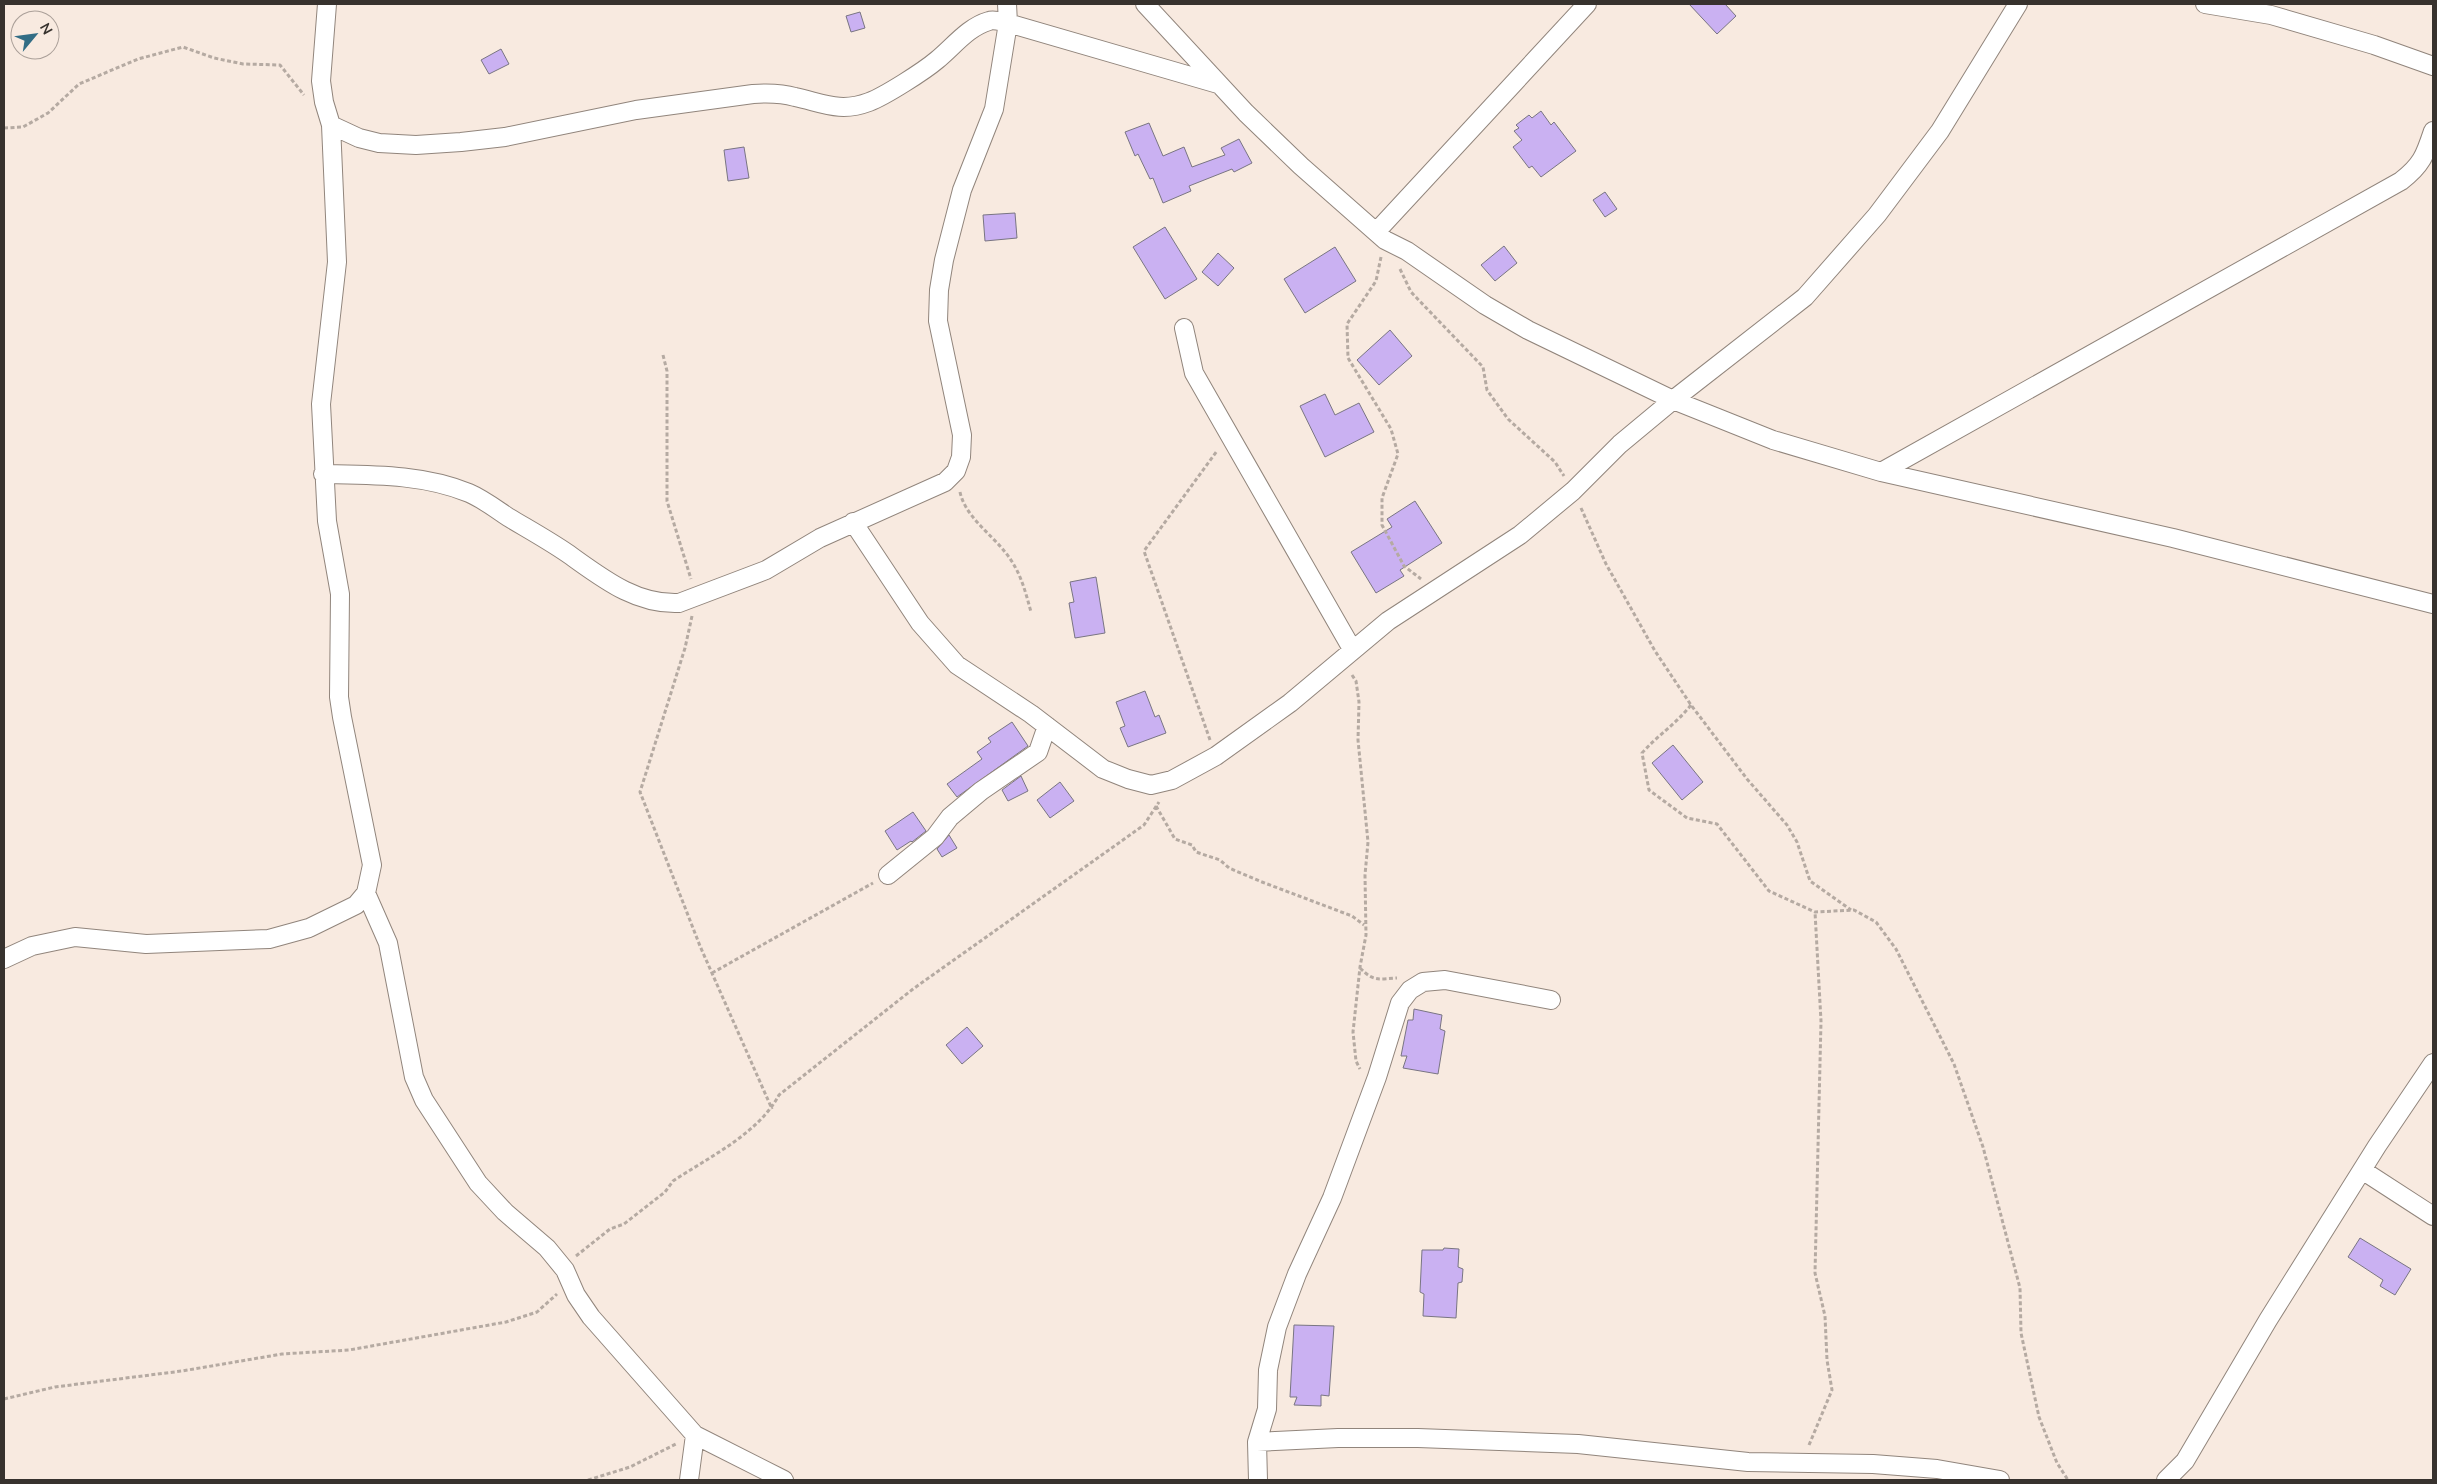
<svg xmlns="http://www.w3.org/2000/svg" width="2437" height="1484" viewBox="0 0 2437 1484" font-family="'Nunito Sans',sans-serif">
<rect width="100%" height="100%" fill="#f8eae0"/>
<path fill="#cab1f2" stroke="#797582" d="M1689,4H1725L1736,16L1717,34Z
M860,12L865,28L851,32L846,16Z
M501,49L509,64L489,74L481,60Z
M1541,111L1551,125L1554,122L1576,151L1541,177L1532,166L1529,168L1513,147L1522,140L1514,131L1519,128L1516,125L1529,115L1532,118Z
M1149,123L1163,156L1184,147L1192,167L1225,155L1221,148L1239,139L1252,163L1234,172L1232,169L1189,186L1191,191L1163,203L1153,178L1150,179L1138,154L1135,156L1125,132Z
M744,147L749,178L728,181L724,150Z
M1605,192L1617,209L1605,217L1593,200Z
M1015,213L1017,238L985,241L983,215Z
M1165,227L1197,279L1165,299L1133,247Z
M1504,246L1517,263L1495,281L1481,265Z
M1335,247L1356,281L1305,313L1284,279Z
M1218,253L1234,268L1218,286L1202,272Z
M1390,330L1412,356L1379,385L1357,360Z
M1325,394L1335,415L1359,403L1374,432L1325,457L1300,406Z
M1415,501L1442,543L1400,570L1404,576L1376,593L1351,552L1392,527L1387,519Z
M1096,577L1105,633L1075,638L1069,603L1074,602L1070,582Z
M1145,691L1155,717L1159,715L1166,733L1128,747L1120,728L1125,726L1116,702Z
M1012,722L1028,746L957,797L947,784L982,759L977,752L991,742L988,738Z
M1673,745L1703,782L1682,800L1652,763Z
M1021,776L1028,791L1008,801L1002,790Z
M1060,782L1074,801L1050,818L1037,800Z
M913,812L926,831L912,842L911,841L897,850L885,831Z
M949,835L957,848L942,857L937,849Z
M1414,1009L1442,1015L1440,1029L1445,1031L1438,1074L1403,1068L1407,1056H1401L1408,1020H1413Z
M967,1027L983,1046L962,1064L946,1045Z
M2360,1238L2411,1269L2395,1295L2380,1286L2383,1280L2348,1257Z
M1444,1248L1459,1249L1458,1267L1463,1269L1462,1282L1458,1283L1456,1318L1423,1316L1424,1294L1420,1292L1422,1250H1443Z
M1294,1325L1334,1326L1329,1396L1321,1395V1406L1294,1405L1297,1397H1290Z"/>
<g fill="none" stroke-linecap="round" stroke-linejoin="round">
<defs>
<path id="street" d="M1145,4L1246,113L1301,166L1385,240L1407,251L1485,305L1528,330L1673,400L1773,440L1881,472L2173,538L2433,604
M2205,4L2271,15L2374,45L2433,66
M331,125L359,138L379,143L416,145L461,142L505,137L636,110L753,94C768,93 781,93 795,97C823,103 840,113 869,102C885,96 924,71 937,60C954,46 968,27 989,21C994,19 1002,22 1008,23L1218,84
M1376,232L1587,4
M1184,328L1194,373L1352,649
M1881,472L2401,181C2422,165 2425,155 2433,131
M323,474C372,475 423,474 469,493C483,499 496,509 508,517C528,529 548,540 567,553C601,577 635,605 679,603L766,570L820,538L945,482L956,471L961,457L962,435L938,321L939,290L944,260L962,190L994,109L1008,23L1007,4
M853,522L920,623L957,665L1031,714L1103,769L1128,779L1151,785L1172,780L1216,756L1290,703L1388,621L1520,535L1573,491L1620,444L1673,400L1805,297L1877,215L1940,131L2018,4
M888,875L935,837L950,817L981,791L1038,752L1047,726
M366,893L388,943L414,1077L424,1100L478,1183L505,1212L547,1248L565,1270L576,1295L591,1317L695,1435L784,1480
M4,959L32,946L75,937L146,944L269,939L309,928L356,905L366,893L372,865L342,717L339,697L340,594L327,521L321,404L337,262L331,125L324,102L321,81L327,4
M2362,1170L2433,1216
M1257,1442L1338,1438H1418L1578,1444L1748,1462L1873,1464L1937,1469L2000,1480
M689,1480L695,1435
M1258,1480L1257,1442L1267,1409L1268,1370L1277,1327L1297,1274L1332,1198L1377,1077L1400,1003L1410,990L1423,982L1445,980L1551,1000
M2166,1480L2185,1461L2268,1320L2377,1146L2433,1063"/>
</defs>
<use href="#street" stroke="#91857c" stroke-width="20"/>
<path stroke="#b5aaa2" stroke-width="3" stroke-dasharray="4 2.5" stroke-linecap="butt" d="M4,128L23,127L48,113L79,84L138,59L183,47L214,58L243,64L280,65L304,95
M1381,257L1376,281L1347,324L1348,358L1391,429L1398,454L1382,498V525L1404,566L1421,579
M1400,269L1411,292L1483,367L1487,390L1508,419L1555,462L1564,476
M663,355L667,371V501L691,579
M960,492C965,516 990,533 1005,552C1020,570 1025,590 1031,612
M1581,508L1606,564L1655,651L1691,705L1747,779L1787,825L1797,842L1810,881L1851,910
M692,616L685,648L640,792L700,946L772,1109
M1352,675L1356,681L1359,702L1358,740L1368,842L1365,875L1366,935L1360,967L1353,1032L1356,1061L1360,1069
M1691,705C1676,724 1658,735 1642,753L1649,790L1687,818L1717,824L1769,891L1815,912L1854,910L1876,922L1896,949L1954,1064L1983,1147L2020,1288L2021,1333L2039,1417L2057,1463L2068,1480
M1210,740L1144,551L1217,451
M1156,806L1175,839L1192,845L1196,852L1220,860L1229,868L1262,882L1352,916L1364,925
M1360,968C1374,982 1378,979 1397,978
M712,973L873,883
M576,1256L610,1229L624,1224L665,1192L673,1181C709,1157 758,1134 779,1095L913,989L1144,825L1159,802
M4,1399L55,1387L182,1371L282,1354L349,1350L506,1322L537,1312L557,1294
M1809,1445L1832,1390L1827,1360L1825,1316L1815,1273L1821,1021L1815,912
M588,1480L630,1467L676,1444"/>
<use href="#street" stroke="#fff" stroke-width="18"/>
</g>
<rect width="2437" height="1484" fill="none" stroke="#37322e" stroke-width="10"/>
<g transform="translate(35 35) rotate(61)"><circle r="24" fill="#f8eae0" stroke="#aba099"/>
<path d="M0-4L9 19L0 12L-9 19Z" fill="#326d85"/>
<text y="-8" font-size="14" font-weight="bold" text-anchor="middle" fill="#37322e">N</text>
</g>
</svg>
